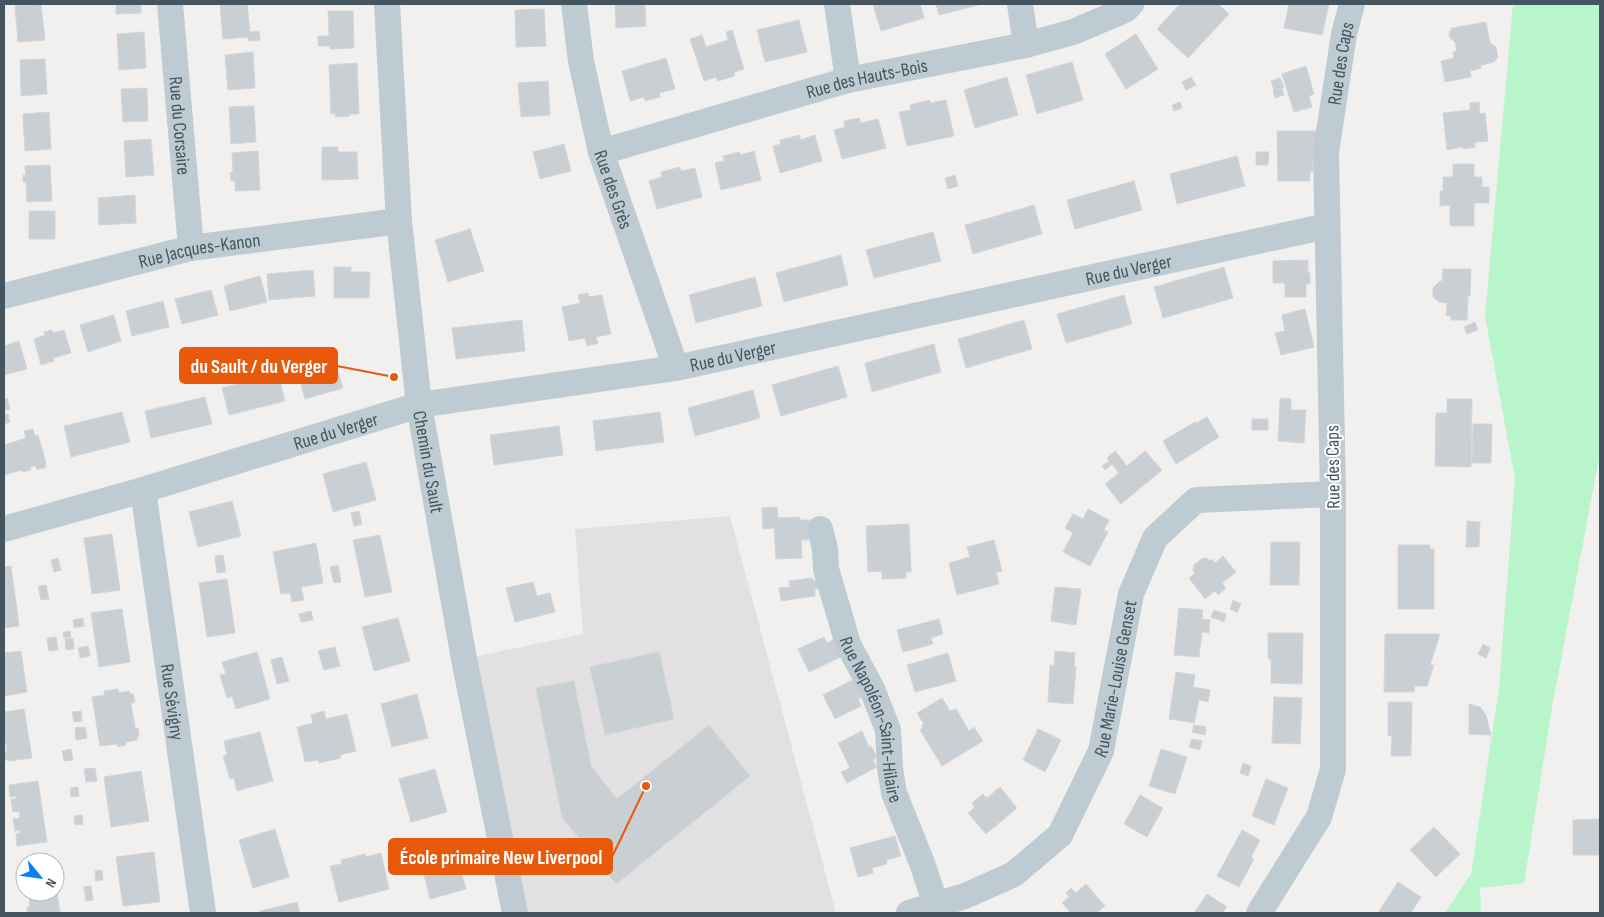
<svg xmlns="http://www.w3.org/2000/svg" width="1604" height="917" viewBox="0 0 1604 917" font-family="'Sofia Sans Condensed',sans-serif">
<rect width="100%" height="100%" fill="#f2efef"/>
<path fill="#e3e0e1" d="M730,516L836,913H515L464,659L583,634L575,529Z"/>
<path fill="#b8f5cb" d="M1513,4H1600V453L1553,702L1524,883L1480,888L1481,913H1445L1471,874L1499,688L1515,479L1485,316Z"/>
<path fill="#cacfd4" stroke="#d2d6db" d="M41,4L45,40L18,42L15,6Z
M116,4H141V13L116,14Z
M220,4H247L250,32L259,31L260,40L248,41V37L223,39Z
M615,4H645L646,26L616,28Z
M873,4H920L924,18L881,31Z
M936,4H982L939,15Z
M1180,4H1218L1229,14L1188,58L1157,29Z
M1289,4H1329L1322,35L1284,28Z
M544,9L546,46L516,47L515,10Z
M328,11H353L354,48L330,49V46H318V36H329Z
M799,20L807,52L765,62L757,30Z
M1486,22L1490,43L1496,47L1498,57L1494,62L1481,65V68L1470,71L1471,77L1445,82L1441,61L1454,58L1453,52L1457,51L1455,42L1450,38L1449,33L1452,28Z
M732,30L744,69L735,72L734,76L718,81L716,77L704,81L690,39L702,35L706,47L728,40L726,32Z
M144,32L146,68L119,70L117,34Z
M1136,34L1158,69L1126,89L1105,54Z
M253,52L255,88L228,90L225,55Z
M666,58L675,89L659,93L660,97L645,101L644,97L630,101L622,71Z
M45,59L47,94L21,96L20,60Z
M1072,62L1083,100L1037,114L1026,75Z
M357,63L359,114H350V116L335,117V113L331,114L329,65Z
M1306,66L1314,94L1309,96L1312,107L1294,112L1282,74Z
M1007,77L1018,115L975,128L964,90Z
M1191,77L1196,85L1186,90L1182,82Z
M1280,78L1284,87L1274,90L1271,81Z
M548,81L550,115L521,117L518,83Z
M147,88L148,121L123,122L121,89Z
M1282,88L1284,95L1275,98L1273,91Z
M930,100V103L946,100L954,136L907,146L899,112L911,110L910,105Z
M1180,102L1182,108L1174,111L1172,105Z
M1479,102L1480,114L1485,113L1488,141L1475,142V147L1463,149V147L1447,150L1443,113L1470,110V103Z
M254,106L256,142L231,144L229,107Z
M49,112L51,149L25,151L23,114Z
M859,118L861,123L878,119L886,148L842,159L834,130L845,127L844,121Z
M1277,131H1317L1315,159H1313V171L1310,172V181H1278Z
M800,135V140L815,135L822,161L780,173L773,146L781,144L780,140Z
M151,139L154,175L126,177L124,141Z
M564,144L571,171L540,179L533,152Z
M322,147H338V152H357L358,179L322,180Z
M258,151L260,190L235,191V181H231L230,172H233L232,153Z
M754,151L761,180L721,190L715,163L724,161L723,156L739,152L741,155Z
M1256,152H1269L1268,165H1256Z
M1237,156L1245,186L1177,204L1170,174Z
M1453,164H1474V177H1482V187H1489V203H1474V226H1450V205L1440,206V191H1443V177H1453Z
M50,165L52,201L27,202L26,182H23V175H26L25,166Z
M680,167L681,171L695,168L702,197L657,209L649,181L662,177L661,172Z
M955,175L958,186L948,189L945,178Z
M1134,181L1142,210L1075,229L1067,200Z
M135,195L136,223L99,225L98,198Z
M1034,205L1042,234L973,254L965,225Z
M29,211H55V239H29Z
M470,229L484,271L448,282L435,240Z
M933,232L941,261L874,278L866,250Z
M841,255L848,285L784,302L776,273Z
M1308,260V273H1310V284H1306V297H1285V283H1273V261Z
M334,267H351V272H370L369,298H334Z
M1224,267L1233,298L1163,318L1154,287Z
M1443,269H1471L1470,296H1468L1467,320H1451V316H1446L1447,303L1439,302L1433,297V288L1440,281H1442Z
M313,270L315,296L269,300L267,274Z
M260,276L267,302L230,311L224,286Z
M755,277L762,306L696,323L689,295Z
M211,290L218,315L182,324L175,299Z
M588,293L589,297L602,295L611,334L596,337L598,343L587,346L585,338L569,341L562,307L580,303L578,295Z
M1124,295L1132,324L1066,343L1057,314Z
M163,301L169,327L132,336L126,311Z
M1305,309L1314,347L1281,355L1275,333L1285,331L1282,315Z
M114,315L121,341L88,352L80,325Z
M522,320L525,351L456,359L452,328Z
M1024,320L1032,349L966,368L958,339Z
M1475,322L1478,330L1467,334L1464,327Z
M52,330L53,333L64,330L71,353L53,358L54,361L41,365L34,339L45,335L44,332Z
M19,341L27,369L4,375V346Z
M934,344L941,372L872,392L865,363Z
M334,359L343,388L305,399L297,370Z
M838,366L847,397L781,416L772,385Z
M278,374L285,401L229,415L222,388Z
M753,390L760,418L695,436L688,408Z
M205,397L212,424L151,438L145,411Z
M7,398L10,409L4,411V399Z
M1280,398L1291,399V410H1306L1304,443L1278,441Z
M1447,399H1472L1471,467L1435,466L1436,413H1447Z
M122,412L130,442L71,457L64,426Z
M660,412L664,442L596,451L593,421Z
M8,414L10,422L4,424V415Z
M1207,417L1219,437L1176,464L1163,441L1195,422L1196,423Z
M1252,419H1268V430H1252Z
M1473,424H1492L1491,463H1472Z
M559,426L563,455L494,465L490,435Z
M33,429L35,436L38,435L46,463L45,464L46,467L37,470L36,466L30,467L31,470L23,472L22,470L4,475V445L26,438L24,431Z
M1115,451L1127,466L1145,451L1162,470L1121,504L1105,484L1119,473L1112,464L1105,470L1102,466L1109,461L1107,458Z
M366,462L376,500L333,512L323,474Z
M232,501L241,536L198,547L189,512Z
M777,507L778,518L800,517V520H809V540H801L802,558L776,559L774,528L763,529L762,508Z
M1088,509L1109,520L1104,530L1108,532L1090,566L1063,552L1073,533L1065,528L1073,514L1083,519Z
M359,511L362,524L354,526L351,513Z
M1467,521L1480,522L1479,547H1466Z
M909,524L911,572H906V578L882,579V571L868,572L866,526Z
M112,534L120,590L92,594L84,538Z
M380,535L392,592L365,597L353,540Z
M994,540L1002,571L996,572L999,584L957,595L949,563L970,557L967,547Z
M1271,542H1300L1299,585H1270Z
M316,543L323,583L301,587L304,600L292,602L290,593L281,594L273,552Z
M1398,545H1430V549H1434V609H1398Z
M223,555L226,572L217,573L215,556Z
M1223,556L1236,572L1222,583L1226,588L1218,595L1215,591L1205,599L1189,578L1195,573L1193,570L1194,565L1203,558L1208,559L1210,561L1212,559L1215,563Z
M58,558L61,570L54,572L51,560Z
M338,565L341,582L334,583L330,567Z
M11,566L19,626L4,628V567Z
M812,578L813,581L817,580L818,589L815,590V596L781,601L779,588L790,587L789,581Z
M227,579L235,633L207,637L199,583Z
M533,582L537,596L550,593L555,612L515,622L506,588Z
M46,585L49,599L41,600L38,586Z
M1055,587L1081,589L1076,625L1051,621Z
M1233,600L1241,604L1237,612L1230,609Z
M1179,608L1203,610L1202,619L1210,620L1209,633L1202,632L1199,657L1174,655Z
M122,609L130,662L99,667L91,613Z
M1214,610L1226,614L1224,622L1211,617Z
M311,611L313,620L301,622L299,614Z
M83,618L84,626L74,628L73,620Z
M398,618L410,661L374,671L362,627Z
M939,619L943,634L931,638L933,644L903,652L897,630Z
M70,631L71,637L64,638L63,632Z
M1268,633H1303L1302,684L1271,683V659H1268Z
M1385,634H1440L1430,665H1434L1427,686H1415L1414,692H1384Z
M56,637L58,650L49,651L47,638Z
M824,637L827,643L835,639L843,656L809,672L798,649Z
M73,638L74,649L66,650L65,639Z
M1483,644L1490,648L1486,658L1478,654Z
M88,646L90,656L80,658L78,648Z
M335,647L340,666L324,670L318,651Z
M21,651L27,692L4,696V653Z
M1055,651L1075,653L1074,666H1076L1073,704L1048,702L1050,665L1054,666Z
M257,652L270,699L236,709L232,696L227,698L220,675L226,674L222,662Z
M659,652L674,719L605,735L590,667Z
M948,653L956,681L915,692L907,665Z
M282,657L289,681L277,684L271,660Z
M1176,672L1195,675L1193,687L1210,690L1208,702L1199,700L1194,723L1169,719Z
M855,679L863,697L858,699L861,706L835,719L823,695Z
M574,681L591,766L617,799L709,725L750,776L616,884L562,817L536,688Z
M118,689L119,693L129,691L130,694H133L135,702L131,703L135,728H138L139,736L137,737V740L126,742V745L118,747V744L100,746L92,697L105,695L104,691Z
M417,694L428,738L392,747L381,704Z
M1274,697L1302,698L1300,744L1272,743Z
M942,698L950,711L956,709L969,731L974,727L983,741L942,766L920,730L923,728L922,725L924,724L917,713Z
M1388,702H1412L1411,756H1391L1392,736H1388Z
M1469,704L1480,707L1486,715L1491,735L1469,734Z
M24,709L32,758L9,761V760H5L4,752L7,751L4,732V712Z
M81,711L82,721L74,722L72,712Z
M324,711L326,719L347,714L356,751L340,755L341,758L319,763L318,760L305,762L297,727L313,723L311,715Z
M1194,725L1206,727L1205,735L1192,732Z
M85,727L87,738L76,740L75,728Z
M1038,729L1061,740L1045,772L1023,760Z
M862,731L869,747L871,746L877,757L873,760L877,767L847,783L841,772L850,768L838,743Z
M260,732L273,781L237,791L234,778L230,779L223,756L227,755L224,741Z
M1192,739L1202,741L1200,750L1189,747Z
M71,749L73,760L64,761L62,751Z
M1161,749L1187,757L1175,794L1149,786Z
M1243,763L1251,766L1248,776L1240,773Z
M95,768L97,781L86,782L84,769Z
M435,769L447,812L411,822L399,779Z
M141,771L149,821L111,827L104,777Z
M1266,779L1288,788L1274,825L1252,816Z
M38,781L47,842L17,846L16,834L20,833V830L15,831L13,819L20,818L19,811L13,812L11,799H16V796L10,797L9,785Z
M78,787L79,796L71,797L70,788Z
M1000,787L1017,808L986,834L968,813L975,807L972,803L983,794L987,798Z
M1140,795L1163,808L1147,837L1124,824Z
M82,815L83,824L75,825L74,816Z
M1600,819V855H1573V820Z
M1434,827L1460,854L1436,877L1410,850Z
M275,829L289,877L253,888L239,840Z
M1242,830L1260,840L1251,857L1254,859L1239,887L1217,876Z
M895,836L901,856L886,860L887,864L872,868L873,873L858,877L850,848Z
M454,846L466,889L430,899L419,855Z
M154,852L160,902L123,906L116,857Z
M381,853L389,889L339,902L330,866L342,864L341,860L365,854L366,857Z
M102,870L103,880L96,881L95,871Z
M20,872H25V881H22Z
M55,879L60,913H28L27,907H30L29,895L25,896L24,888L25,892H55Z
M1398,882L1421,897L1411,913H1378Z
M1086,884L1105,906L1096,913H1071L1062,903L1069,897L1066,893L1071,888L1076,893Z
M91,886L93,900L86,901L84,887Z
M1207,894L1227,907L1222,913H1194Z
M297,902L300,913H261L260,911Z"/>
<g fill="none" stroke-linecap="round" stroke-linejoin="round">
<g stroke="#becbd3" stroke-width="26">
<path id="s1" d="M170,4L191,248"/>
<path id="s2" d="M387,4L399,221L419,405L464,659L515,913"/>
<path id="s3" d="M574,4L581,61L601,152L676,368"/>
<path d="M837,4L848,80"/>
<path d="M1020,4L1026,45"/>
<path id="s4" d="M601,152L848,80L1026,45L1073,32L1125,10L1131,4"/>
<path id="s5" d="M4,296L191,248L399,221"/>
<path id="s6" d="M143,490L203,913"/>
<path id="s7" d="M4,529L143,490L419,405L676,368L1327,226"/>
<path id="s8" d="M820,529L825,549L826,569L848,644L872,689L888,730L890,768L894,793L922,863L936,905"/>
<path id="s9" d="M909,913L965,896L1014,874L1060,835L1101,751L1131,594L1155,538L1196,500L1333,494"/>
<path id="s10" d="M1259,913L1319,817L1333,769V494L1326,152L1344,34L1352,4"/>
</g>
</g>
<g text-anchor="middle" stroke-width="4" stroke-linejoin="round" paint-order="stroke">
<g font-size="19" fill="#45555f" stroke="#fff">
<text dy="7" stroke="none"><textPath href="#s10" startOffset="870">Rue des Caps</textPath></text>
<text dy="7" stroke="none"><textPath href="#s4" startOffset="276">Rue des Hauts-Bois</textPath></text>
<text dy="7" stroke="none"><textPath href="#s1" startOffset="122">Rue du Corsaire</textPath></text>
<text dy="7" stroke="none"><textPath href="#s3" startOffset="190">Rue des Grès</textPath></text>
<text dy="7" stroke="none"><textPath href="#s5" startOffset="201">Rue Jacques-Kanon</textPath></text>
<text dy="7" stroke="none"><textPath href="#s7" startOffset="1156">Rue du Verger</textPath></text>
<text dy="7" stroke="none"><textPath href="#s7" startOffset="751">Rue du Verger</textPath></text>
<text dy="7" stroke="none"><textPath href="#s7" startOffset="346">Rue du Verger</textPath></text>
<text dy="7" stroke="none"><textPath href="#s2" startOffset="460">Chemin du Sault</textPath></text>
<text transform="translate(1332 467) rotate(-91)" y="7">Rue des Caps</text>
<text dy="7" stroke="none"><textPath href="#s9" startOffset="340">Rue Marie-Louise Genset</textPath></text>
<text dy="7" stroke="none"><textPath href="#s6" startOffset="214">Rue Sévigny</textPath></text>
<text dy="7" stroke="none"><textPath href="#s8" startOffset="199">Rue Napoléon-Saint-Hilaire</textPath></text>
</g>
</g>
<path fill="none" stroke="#e8590c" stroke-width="2" d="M394 377L337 366M646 786L612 857"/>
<g fill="#e8590c" stroke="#fff" stroke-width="2">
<circle cx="394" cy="377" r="5"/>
<circle cx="646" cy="786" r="5"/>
</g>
<g fill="#e8590c" stroke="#e8590c" stroke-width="2">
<rect x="180" y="348" width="157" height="35" rx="5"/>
<rect x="389" y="839" width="223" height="35" rx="5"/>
</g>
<g font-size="20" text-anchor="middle" font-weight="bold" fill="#fff">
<text x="259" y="373">du Sault / du Verger</text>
<text x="501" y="864">École primaire New Liverpool</text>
</g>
<rect width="1604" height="917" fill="none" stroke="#45555f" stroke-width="10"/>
<g transform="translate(40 877) rotate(119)"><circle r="24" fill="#ffffff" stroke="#b5bbbf"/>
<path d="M0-4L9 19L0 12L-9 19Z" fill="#0381f8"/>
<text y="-8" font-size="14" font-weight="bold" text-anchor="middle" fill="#45555f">N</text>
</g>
</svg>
